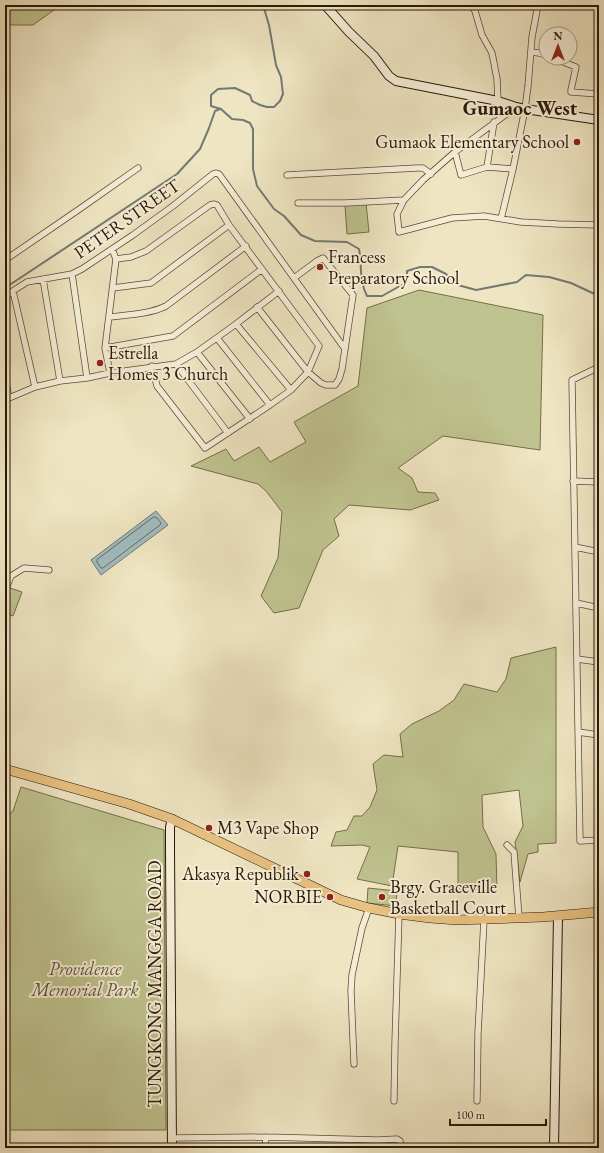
<svg xmlns="http://www.w3.org/2000/svg" width="604" height="1153" viewBox="0 0 604 1153" font-family="'EB Garamond',serif">
<rect width="100%" height="100%" fill="#efe5c2"/>
<filter id="stains"><feTurbulence type="fractalNoise" baseFrequency=".005" numOctaves="4"/><feColorMatrix values="0 0 0 0 .2 0 0 0 0 .09 0 0 0 0 .02 0 0 0 .5 -.17"/></filter>
<radialGradient id="worn" r=".72"><stop offset=".6" stop-color="#630" stop-opacity="0"/><stop offset="1" stop-color="#630" stop-opacity=".3"/></radialGradient>
<path fill="#bfc38f" stroke="#756d4b" d="M5,5H61L33,25H5Z
M366,203L369,232L347,234L345,205Z
M419,290L543,315L540,450L443,436L398,468L412,478L418,492L435,493L439,500L410,510L349,505L334,519L339,536L323,550L299,608L274,613L261,596L278,558L282,512L266,491L258,484L191,466L226,449L234,461L259,447L270,462L306,442L294,422L358,386L367,308Z
M10,588L22,592L13,616L5,613V601Z
M556,647V843L538,844V852L528,854L520,882L515,842L523,826L519,790L482,795L483,827L496,854L497,889H458V852L398,846L392,886L357,879L370,847L362,845L331,846L336,832L347,830L354,816H362L370,807L377,790L373,764L384,755L403,757L400,734L412,724L439,711L454,700L464,684L497,692L506,679L511,658Z
M21,787L164,830L166,1130H5V818L13,811Z
M368,888L397,891L396,906L367,903Z"/>
<path fill="#a0bcbe" stroke="#717a75" d="M156,511L168,525L101,575L91,560Z"/>
<g fill="none" stroke-linecap="round" stroke-linejoin="round">
<path stroke="#666a62" stroke-width="1" d="M154,517L157,518L161,523L160,525L103,568H101L97,562V560Z"/>
<path stroke="#717a75" stroke-width="2" d="M263,5L269,25L276,65L281,77L283,94L280,101L274,107H267L260,105L252,101L250,95L235,88L218,89L211,95V106L221,109L232,119L243,120L250,123L253,129V169L257,186L274,209L284,216L301,235L315,241L347,242L359,249C362,265 359,281 367,296H382L407,282V271L420,267H432L446,274L458,285L476,290L517,282L526,275L549,277L571,283L599,296
M599,252V253
M5,288L177,174L200,149L209,128L215,111L220,109"/>
<defs>
<path id="street" d="M471,5L475,11L482,35L492,53L497,79L498,101
M531,52L539,53L546,55
M553,58L576,67L571,90V92L599,94
M516,107L455,152L423,180L404,200L397,214L399,232L452,218L484,216L521,222L558,224L599,225
M494,122L487,167L513,169L525,109L528,86L532,37L538,5
M455,152L461,175L487,167
M287,175L417,168H423L431,174
M298,203H345L404,200
M501,219L513,169
M116,259L131,257L146,251L210,205L214,204L217,205L229,225L319,346L308,372L291,390L270,405L205,448L157,386L152,366
M5,260L81,208L138,168
M72,274L87,378
M43,279L60,381
M113,288L151,283L229,225
M13,291L35,387
M5,296L27,282L72,274L82,269L133,235L173,206L213,174L216,173L219,174L345,349
M257,307L308,372L321,383L326,385H335L339,379L342,369L353,295L323,258L317,261L294,278
M109,317C128,315 150,314 166,306L246,246
M236,324L291,390
M217,338L270,405
M105,348L173,336L262,269
M197,352L250,419
M176,364L228,433
M599,367L572,380L580,841L599,840
M110,373L105,348L116,259L112,249
M5,379L9,398
M5,401L9,398L35,387L60,381L87,378L110,373L176,364L197,352L236,324L279,291
M573,481L599,482
M5,491V497
M575,547L599,552
M5,591L11,576L24,568L49,570
M576,603L599,608
M577,659L599,662
M578,732L599,735
M507,845L514,852L519,918
M354,1064L351,991L352,975L362,928L369,908
M394,1101L395,1043L399,914
M477,1101L478,1033L484,920
M172,1138L266,1137L378,1140L397,1139L400,1141L401,1148
M265,1148L266,1137"/>
<path id="secondary" d="M325,5L349,32L374,56L389,76L396,81L498,101L516,107L525,109L599,120
M172,819L170,827V849L172,1148
M554,1148L558,916"/>
<path id="primary" d="M5,769L129,804L172,819L341,900L369,908L399,914L430,918L457,920L543,917L599,912"/>
</defs>
<use href="#street" stroke="#5c4a36" stroke-width="7"/>
<use href="#secondary" stroke="#2b1707" stroke-width="10"/>
<use href="#primary" stroke="#2b1707" stroke-width="10"/>
<use href="#street" stroke="#f5eed7" stroke-width="5.5"/>
<use href="#secondary" stroke="#f5eed7" stroke-width="8"/>
<use href="#primary" stroke="#e8c281" stroke-width="9"/>
</g>
<g fill="#8f2418" stroke="#f5eed7" stroke-width="1.5">
<circle cx="577" cy="142" r="4"/>
<circle cx="320" cy="267" r="4"/>
<circle cx="100" cy="363" r="4"/>
<circle cx="209" cy="828" r="4"/>
<circle cx="307" cy="874" r="4"/>
<circle cx="330" cy="897" r="4"/>
<circle cx="382" cy="897" r="4"/>
</g>
<g text-anchor="middle" stroke-width="4" stroke-linejoin="round" paint-order="stroke">
<g font-size="18" fill="#2b1707" stroke="#f5eed7" text-anchor="start">
<text x="569" y="148" text-anchor="end">Gumaok Elementary School</text>
<text x="328" y="263">Francess<tspan x="328" dy="21">Preparatory School</tspan></text>
<text x="108" y="359">Estrella<tspan x="108" dy="21">Homes 3 Church</tspan></text>
<text x="217" y="834">M3 Vape Shop</text>
<text x="299" y="880" text-anchor="end">Akasya Republik</text>
<text x="390" y="893">Brgy. Graceville<tspan x="390" dy="21">Basketball Court</tspan></text>
<text x="322" y="903" text-anchor="end">NORBIE</text>
</g>
<g font-size="18" fill="#2b1707" stroke="#f5eed7">
<text transform="translate(127 219) rotate(-35)" y="6">PETER STREET</text>
<text transform="translate(155 984) rotate(-90)" y="6">TUNGKONG MANGGA ROAD</text>
</g>
<g font-size="18" font-style="italic" fill="#5f5337" stroke="#f5eed7">
<text x="85" y="975">Providence<tspan x="85" dy="21">Memorial Park</tspan></text>
</g>
<g font-size="20" font-weight="bold" fill="#2b1707" stroke="#f5eed7">
<text x="520" y="115">Gumaoc West</text>
</g>
</g>
<rect width="604" height="1153" fill="none" stroke="#efe5c2" stroke-width="20"/>
<rect x="6" y="6" width="592" height="1141" fill="none" stroke="#2b1707" stroke-width="2"/>
<rect x="10" y="10" width="584" height="1133" fill="none" stroke="#2b1707"/>
<g transform="translate(558 46)"><circle r="19" fill="#f5eed7" stroke="#a49884"/>
<path d="M0-3L7 15L0 10L-7 15Z" fill="#8f2418"/>
<text y="-6" font-size="11" font-weight="bold" text-anchor="middle" fill="#2b1707">N</text>
</g>
<path d="M450 1119v6h96v-6" fill="none" stroke="#2b1707" stroke-width="2"/>
<text x="456" y="1119" font-size="12" fill="#2b1707" stroke="#f5eed7" stroke-width="3" paint-order="stroke">100 m</text>
<rect width="100%" height="100%" filter="url(#stains)"/>
<rect width="100%" height="100%" fill="url(#worn)"/>
</svg>
